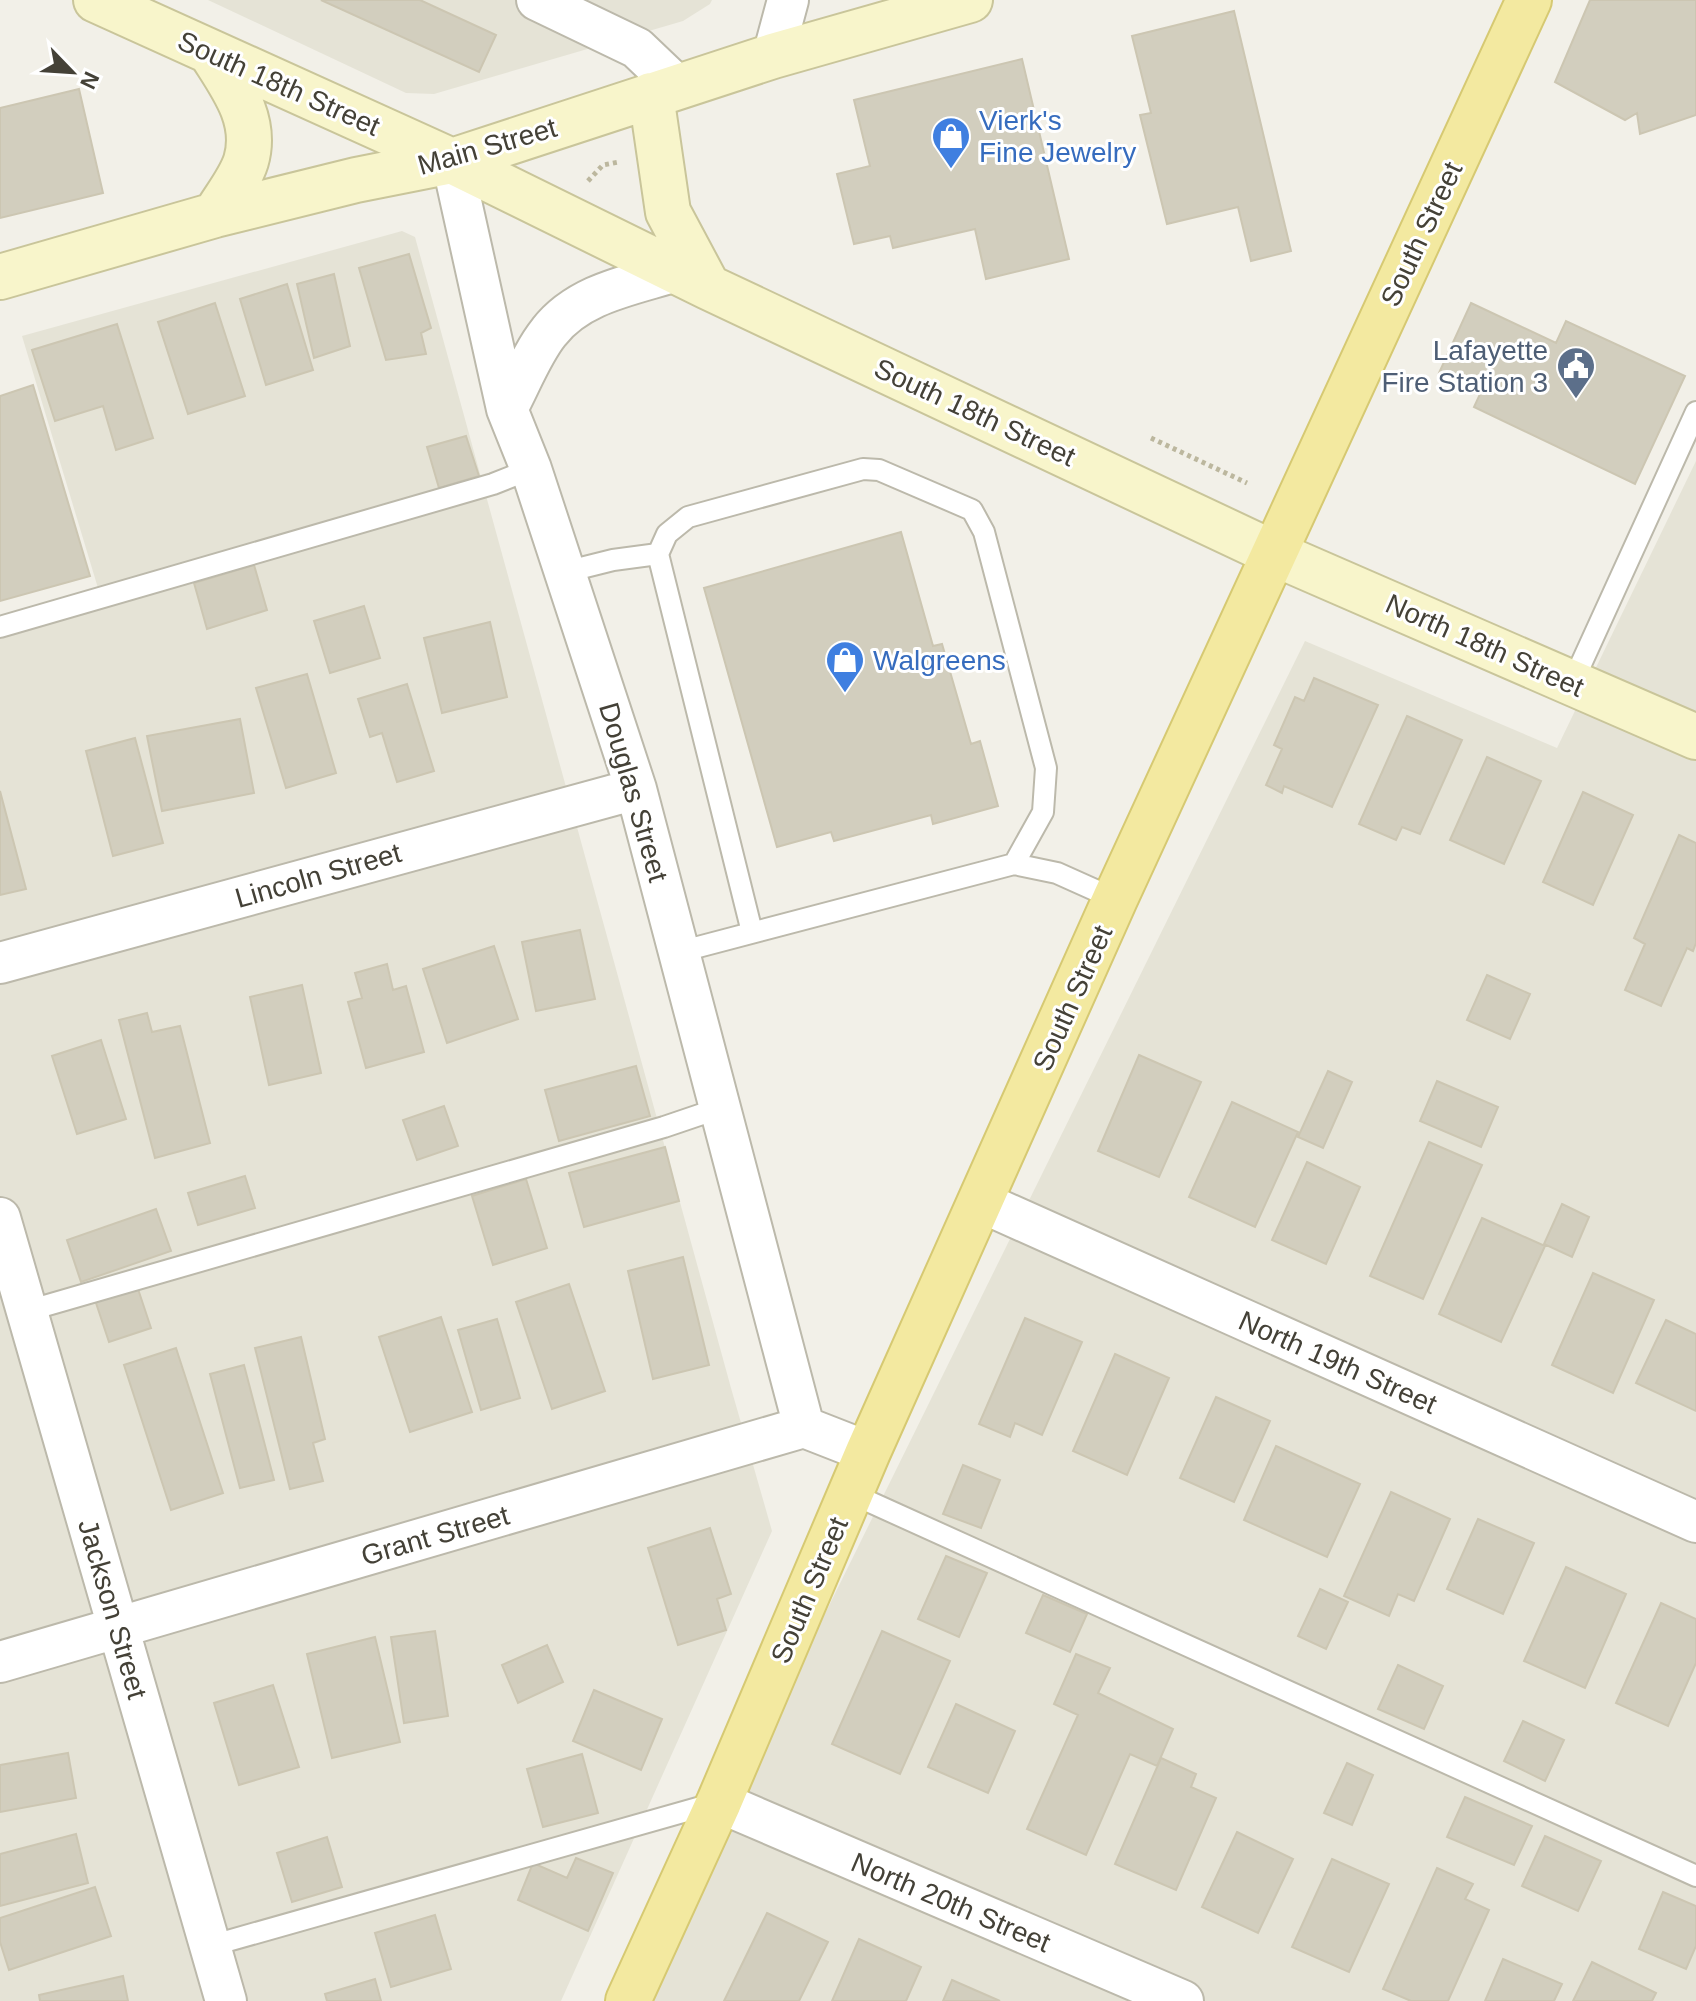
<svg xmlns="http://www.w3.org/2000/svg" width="1696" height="2001" viewBox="0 0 1696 2001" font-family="Arial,sans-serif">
<rect width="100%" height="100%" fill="#f2f0e8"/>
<path fill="#e5e3d6" d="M208,0H712L710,4L683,21L434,94L406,93Z
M402,231L415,237L731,1388L772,1531L561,2001H0V639L104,608L22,336Z
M1696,461V2001H634L1305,641L1557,748Z"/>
<path fill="#d2cebe" stroke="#ccc6b2" stroke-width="2" d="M321,0H420L496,35L479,72Z
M1590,0H1696V115L1640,134L1637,113L1625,120L1555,82Z
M1234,11L1291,251L1251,261L1238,207L1167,224L1140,115L1151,113L1132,36Z
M1022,59L1069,259L986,279L975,229L893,248L890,236L854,244L837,174L870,166L854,100Z
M79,89L103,193L0,218V108Z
M409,254L431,328L421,333L426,354L386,360L359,268Z
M334,274L350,346L314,358L297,284Z
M287,284L313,370L266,385L240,299Z
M215,303L245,396L188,414L158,322Z
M1471,303L1556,343L1566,321L1685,376L1635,484L1474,407L1481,392L1439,373Z
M117,324L153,438L116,450L103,406L55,421L32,350Z
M33,385L90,576L0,601V396Z
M466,436L479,476L439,488L427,447Z
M901,532L933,646L942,644L971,744L980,741L998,806L933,824L931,815L834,841L831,832L777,847L704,588Z
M254,565L267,610L207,629L194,583Z
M364,606L380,658L330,673L314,621Z
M490,622L507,697L442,713L424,638Z
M307,674L336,773L286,788L256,688Z
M1314,678L1378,705L1332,807L1284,786L1282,793L1266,785L1282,749L1274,745L1295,697L1304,701Z
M407,684L434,771L397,782L382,733L370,737L358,699Z
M1407,716L1462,740L1420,834L1402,827L1396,840L1359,824Z
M240,719L254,793L162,811L147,736Z
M135,738L163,843L113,856L86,751Z
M1487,757L1541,781L1504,864L1450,840Z
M0,791L26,889L0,895Z
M1583,792L1633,815L1593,905L1543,882Z
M1679,835L1696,843V943L1693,951L1687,948L1661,1006L1625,990L1645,944L1634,938Z
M580,930L595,999L536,1011L522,942Z
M494,946L518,1019L447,1043L423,969Z
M387,964L393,990L406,986L424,1052L366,1068L348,1002L362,998L355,973Z
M1487,975L1530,994L1510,1039L1467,1020Z
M302,985L321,1073L269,1085L250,997Z
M147,1013L152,1032L180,1026L210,1143L155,1158L119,1020Z
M101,1040L126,1119L77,1134L52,1056Z
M1139,1055L1201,1082L1159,1177L1098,1151Z
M636,1066L650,1116L559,1141L545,1090Z
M1328,1071L1352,1082L1323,1148L1298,1137Z
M1437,1081L1498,1107L1481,1147L1420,1121Z
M1232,1102L1298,1132L1255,1227L1189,1197Z
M444,1106L458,1146L417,1160L403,1120Z
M1429,1142L1482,1165L1423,1299L1370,1276Z
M665,1147L679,1201L584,1227L569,1173Z
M1307,1162L1360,1187L1326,1264L1272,1240Z
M245,1176L255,1208L198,1225L188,1193Z
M526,1179L547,1248L493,1265L472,1196Z
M1562,1204L1589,1217L1572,1257L1544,1244Z
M156,1209L171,1251L81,1282L67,1240Z
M1482,1218L1545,1246L1501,1342L1439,1314Z
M683,1257L709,1365L653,1379L628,1271Z
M1593,1273L1654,1300L1613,1393L1552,1365Z
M569,1284L605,1391L552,1409L516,1302Z
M137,1286L151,1328L109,1342L95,1300Z
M441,1317L472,1412L410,1432L379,1337Z
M1025,1318L1082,1342L1042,1435L1015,1423L1010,1437L979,1424Z
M497,1319L520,1398L481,1410L458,1330Z
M1666,1320L1696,1334V1411L1636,1383Z
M301,1337L325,1439L313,1443L323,1481L290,1489L255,1348Z
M176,1348L223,1493L171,1510L124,1365Z
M1115,1354L1169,1378L1127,1475L1073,1451Z
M244,1365L274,1480L240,1488L210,1374Z
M1216,1397L1270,1421L1234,1502L1180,1478Z
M1276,1446L1360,1484L1327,1557L1244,1520Z
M963,1465L1000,1480L981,1528L943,1514Z
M1391,1492L1450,1519L1414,1601L1398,1594L1389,1616L1344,1596Z
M1478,1519L1534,1543L1503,1614L1447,1589Z
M710,1528L731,1594L717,1599L726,1630L678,1645L648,1548Z
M946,1556L987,1573L959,1637L918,1619Z
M1566,1567L1626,1594L1585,1688L1524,1661Z
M1320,1589L1348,1602L1326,1649L1298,1636Z
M1043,1595L1087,1614L1070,1652L1026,1633Z
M1661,1603L1696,1619V1663L1668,1726L1616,1703Z
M435,1631L448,1716L404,1723L391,1637Z
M882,1631L950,1661L900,1774L832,1744Z
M375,1637L400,1742L332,1758L307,1654Z
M547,1645L563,1682L518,1703L502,1665Z
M1076,1654L1110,1668L1098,1693L1173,1729L1157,1766L1130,1754L1086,1855L1027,1829L1078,1715L1054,1704Z
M1398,1665L1443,1686L1424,1729L1378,1709Z
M273,1685L299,1767L239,1785L214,1703Z
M594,1690L662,1719L641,1770L573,1741Z
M956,1704L1015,1731L988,1793L928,1767Z
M1523,1721L1564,1740L1545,1781L1504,1761Z
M68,1753L76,1798L0,1812V1765Z
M582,1754L598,1813L543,1827L527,1769Z
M1161,1758L1196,1774L1191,1787L1216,1798L1176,1890L1115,1864Z
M1347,1763L1373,1775L1352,1825L1324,1813Z
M1465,1797L1532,1826L1514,1865L1447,1837Z
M1237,1832L1293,1859L1258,1933L1202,1907Z
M76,1834L88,1883L0,1906V1854Z
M1545,1836L1601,1861L1578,1911L1522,1886Z
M327,1837L342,1887L292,1902L277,1853Z
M576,1858L613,1873L588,1931L518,1900L533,1863L567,1878Z
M1332,1859L1389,1884L1349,1972L1292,1947Z
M1437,1868L1473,1884L1465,1899L1489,1910L1448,2001H1411L1383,1989Z
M95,1887L111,1936L9,1970L0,1942V1918Z
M1663,1892L1696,1906V1946L1686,1969L1639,1949Z
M767,1913L828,1942L799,2001H724Z
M435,1915L451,1969L391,1987L375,1933Z
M859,1939L921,1967L906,2001H832Z
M1503,1959L1562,1984L1554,2001H1485Z
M1592,1962L1656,1993L1652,2001H1573Z
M123,1976L128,2001H40L39,1995Z
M375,1979L381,2001H327L325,1994Z
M952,1980L1000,2001H943Z"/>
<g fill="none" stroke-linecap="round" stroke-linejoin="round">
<defs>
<path id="service" d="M565,572L613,560L658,554
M0,627L493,484L531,469
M1581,664L1696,412
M1014,864L1057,873L1115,899
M679,952L1014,864L1043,812L1046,768L984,532L972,510L879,470L863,469L688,517L667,534L658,554L752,932
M27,1311L664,1127L720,1108
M850,1493L1696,1876
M210,1946L715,1803"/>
<path id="minor" d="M537,0L637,48L679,88
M773,56L788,0
M452,161L507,409L531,469L636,789L804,1427
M507,409C520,385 532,353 549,332C579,293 632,285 676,271
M0,963L636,789
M981,1202L1696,1522
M0,1218L226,2001
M0,1662L804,1427L868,1452
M719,1802L1183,2001"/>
<path id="secondary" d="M96,0L452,161L708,287L1273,553L1696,737
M211,53C232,86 258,120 246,161C240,180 225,198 215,215
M651,95L668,212L708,287
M0,277L215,215L356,180L452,161L773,56L970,0"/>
<path id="primary" d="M628,2001L719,1802L868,1452L1115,899L1529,0"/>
</defs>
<use href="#service" stroke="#bcb9ab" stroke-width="24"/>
<use href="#minor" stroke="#bcb9ab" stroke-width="44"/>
<use href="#secondary" stroke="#c9c59a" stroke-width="48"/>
<use href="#primary" stroke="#d6c972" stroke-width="48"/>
<path stroke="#bcb79e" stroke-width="5" stroke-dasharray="4 4" stroke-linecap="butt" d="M588,181L603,165L619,162
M1151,438L1247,483"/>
<use href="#service" stroke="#fff" stroke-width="20"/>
<use href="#minor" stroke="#fff" stroke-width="40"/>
<use href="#secondary" stroke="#f8f5cb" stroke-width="44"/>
<use href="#primary" stroke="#f3e9a0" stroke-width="44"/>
</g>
<defs>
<symbol id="shop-pin" viewBox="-11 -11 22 30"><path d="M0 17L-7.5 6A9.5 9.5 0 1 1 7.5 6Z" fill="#3f7fe0" stroke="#fff"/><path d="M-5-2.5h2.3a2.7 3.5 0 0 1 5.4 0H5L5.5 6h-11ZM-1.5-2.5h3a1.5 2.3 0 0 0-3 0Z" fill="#fff"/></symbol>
<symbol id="civic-pin" viewBox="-11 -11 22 30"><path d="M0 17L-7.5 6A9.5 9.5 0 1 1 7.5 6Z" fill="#5c6f8a" stroke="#fff"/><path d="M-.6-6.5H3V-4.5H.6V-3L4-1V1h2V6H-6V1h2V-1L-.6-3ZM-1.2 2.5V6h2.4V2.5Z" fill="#fff"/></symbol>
</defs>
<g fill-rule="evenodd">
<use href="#shop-pin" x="929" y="114" width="44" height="60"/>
<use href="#civic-pin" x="1554" y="344" width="44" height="60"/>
<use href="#shop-pin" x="823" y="638" width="44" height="60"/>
</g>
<g text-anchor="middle" stroke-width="6" stroke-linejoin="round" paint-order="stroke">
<g font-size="28" fill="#444137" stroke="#fff">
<text transform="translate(279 83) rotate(24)" y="10">South 18th Street</text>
<text transform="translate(487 146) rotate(-16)" y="10">Main Street</text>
<text transform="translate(1421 234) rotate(-65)" y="10">South Street</text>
<text transform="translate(975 412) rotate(25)" y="10">South 18th Street</text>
<text transform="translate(1485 645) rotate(24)" y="10">North 18th Street</text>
<text transform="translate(634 792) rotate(74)" y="10">Douglas Street</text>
<text transform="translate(318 875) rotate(-16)" y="10">Lincoln Street</text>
<text transform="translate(1072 998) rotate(-66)" y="10">South Street</text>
<text transform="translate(1338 1362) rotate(24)" y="10">North 19th Street</text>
<text transform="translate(435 1535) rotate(-16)" y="10">Grant Street</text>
<text transform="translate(809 1590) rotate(-67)" y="10">South Street</text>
<text transform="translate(113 1609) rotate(74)" y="10">Jackson Street</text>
<text transform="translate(951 1902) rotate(23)" y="10">North 20th Street</text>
</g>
<g font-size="28" fill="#366cbe" stroke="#fff" text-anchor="start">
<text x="979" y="130">Vierk's<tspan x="979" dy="32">Fine Jewelry</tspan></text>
<text x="873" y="670">Walgreens</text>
</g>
<g font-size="28" fill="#4e5e75" stroke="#fff" text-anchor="end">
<text x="1548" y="360">Lafayette<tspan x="1548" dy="32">Fire Station 3</tspan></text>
</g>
</g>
<g transform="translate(72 72) rotate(115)" stroke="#ffffff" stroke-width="6" paint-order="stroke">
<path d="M0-6L14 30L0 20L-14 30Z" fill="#444137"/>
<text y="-12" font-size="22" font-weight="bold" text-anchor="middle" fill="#444137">N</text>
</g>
</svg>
